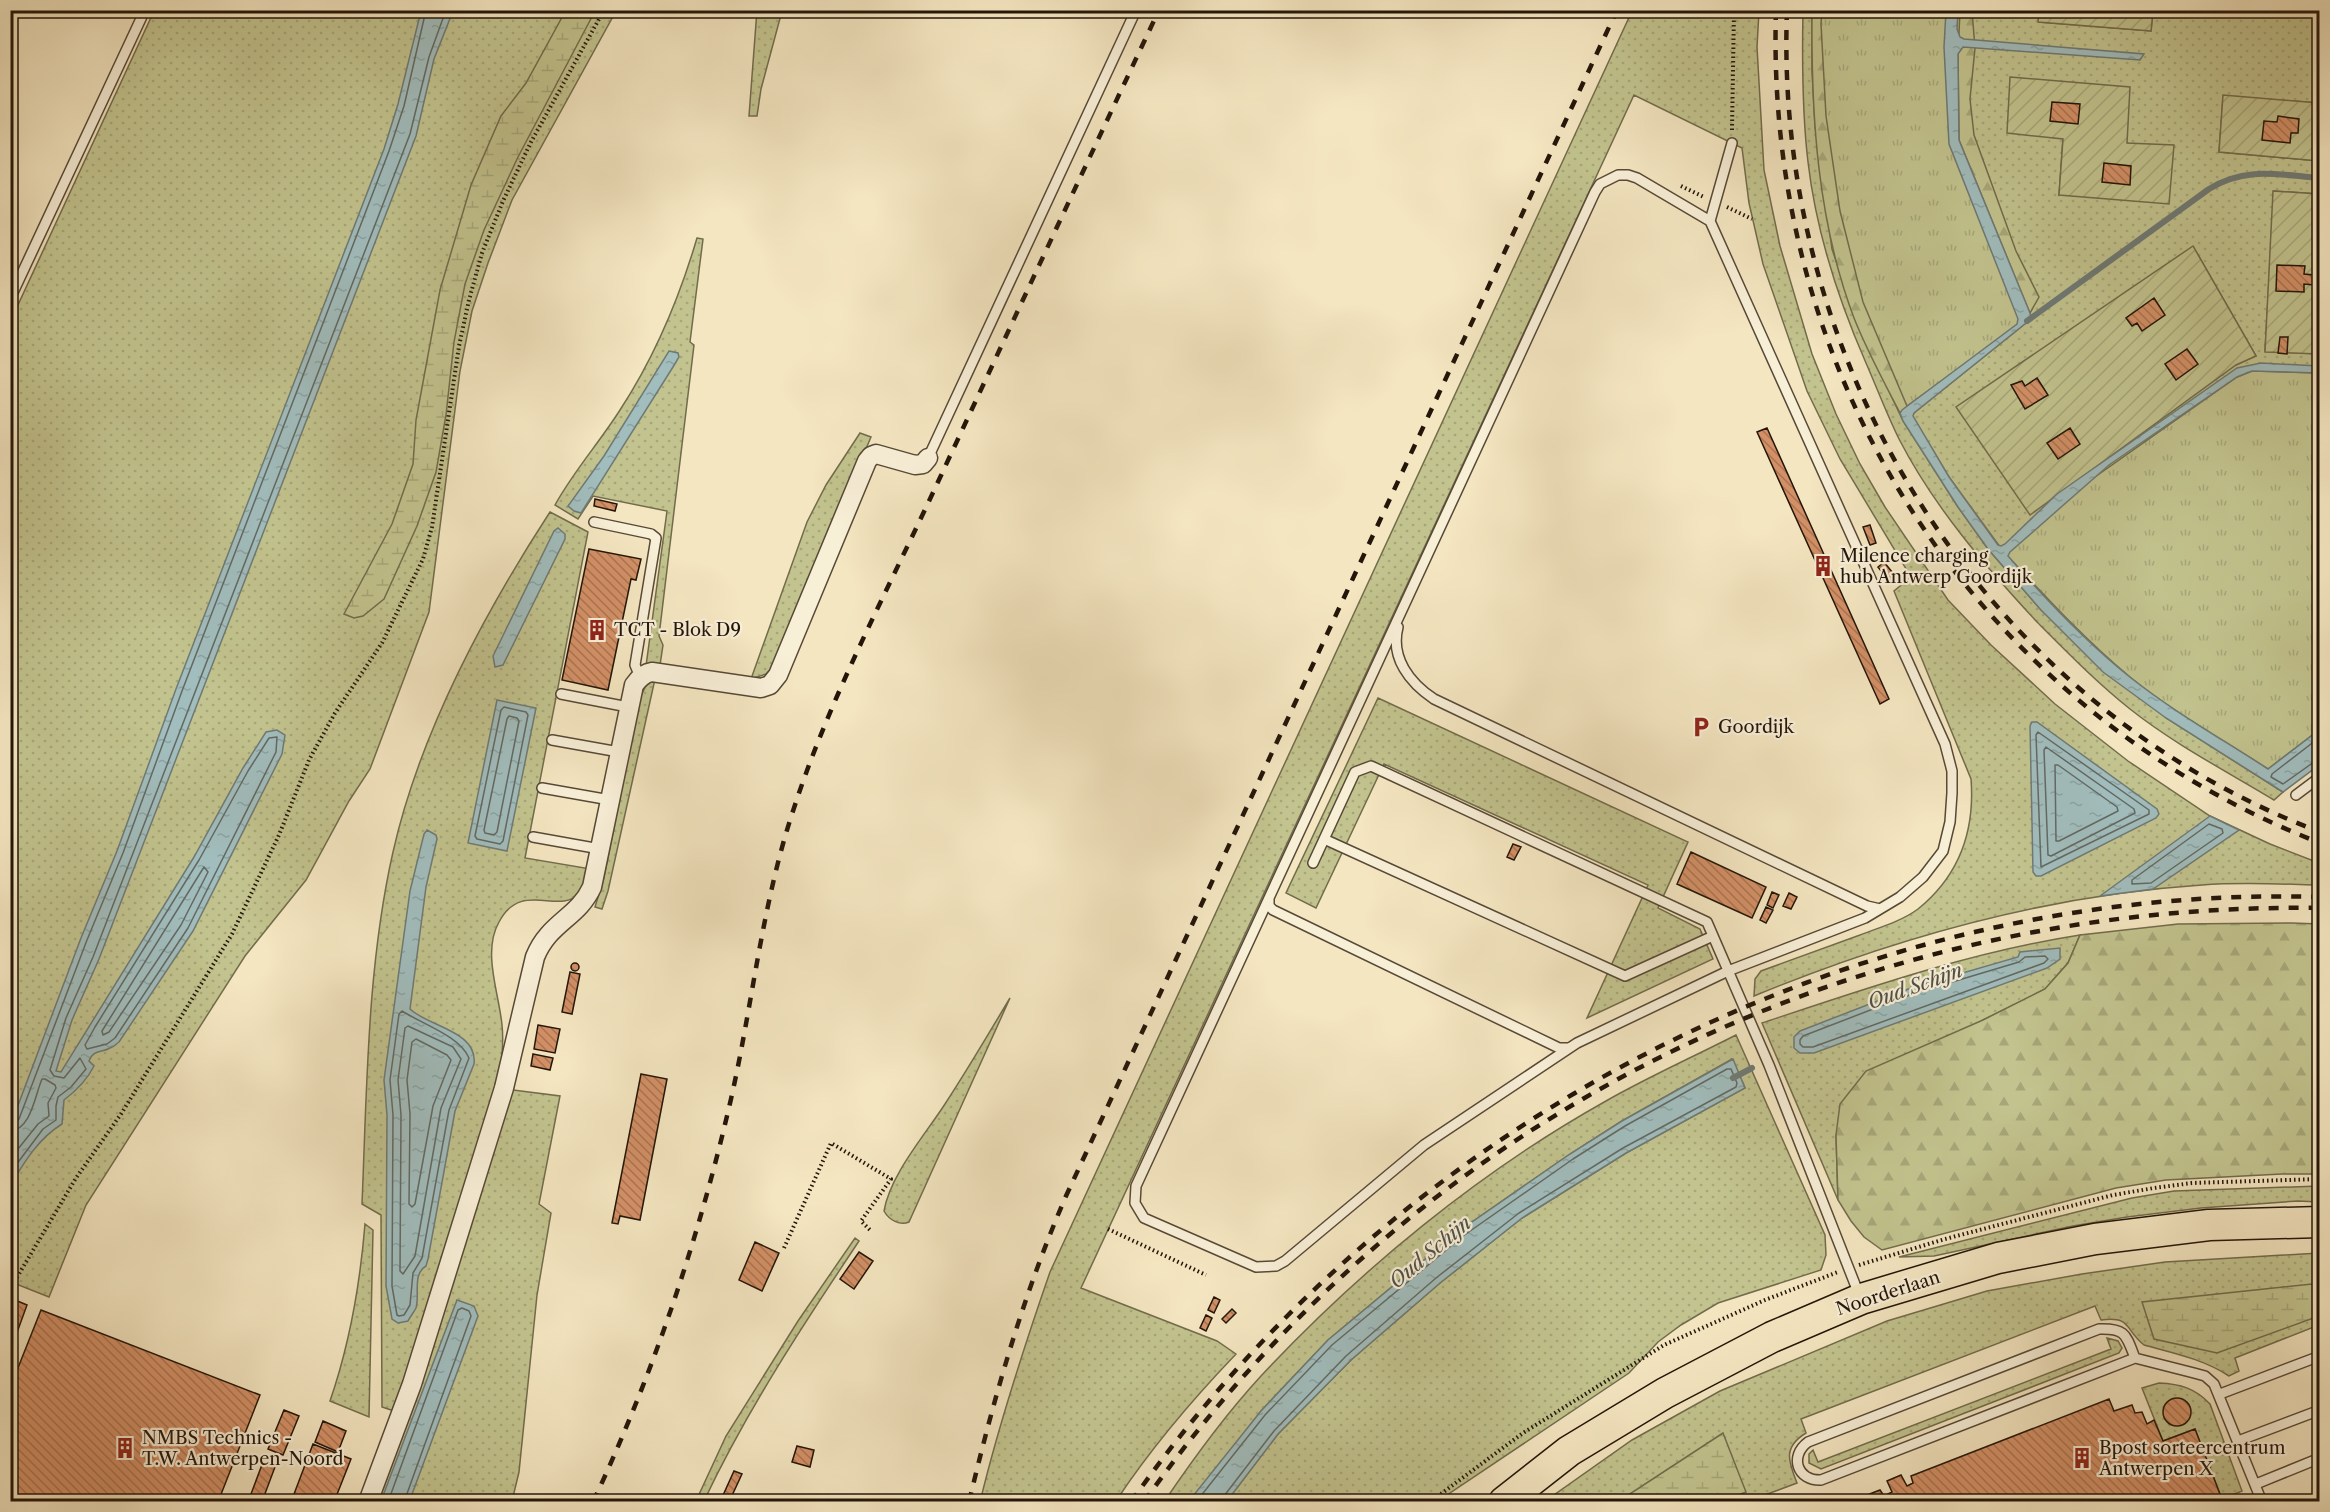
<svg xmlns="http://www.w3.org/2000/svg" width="2330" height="1512" viewBox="0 0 2330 1512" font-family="'Libre Caslon Text',serif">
<defs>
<pattern id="grass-dots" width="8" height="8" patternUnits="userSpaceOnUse" patternTransform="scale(1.5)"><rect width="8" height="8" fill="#c2c38e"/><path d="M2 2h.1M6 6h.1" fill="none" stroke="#a6a779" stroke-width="1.8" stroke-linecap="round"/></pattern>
<pattern id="forest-firs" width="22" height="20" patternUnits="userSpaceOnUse" patternTransform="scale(1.5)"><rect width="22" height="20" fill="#c2c38e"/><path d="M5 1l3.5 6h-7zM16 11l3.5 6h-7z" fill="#a6a779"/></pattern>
<pattern id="wetland-marsh" width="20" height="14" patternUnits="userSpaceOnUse" patternTransform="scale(1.5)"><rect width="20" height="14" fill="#c2c38e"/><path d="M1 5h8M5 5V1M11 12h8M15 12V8" fill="none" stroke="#a6a779"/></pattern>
<pattern id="park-tufts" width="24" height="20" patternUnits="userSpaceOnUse" patternTransform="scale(1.5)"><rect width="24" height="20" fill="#c2c38e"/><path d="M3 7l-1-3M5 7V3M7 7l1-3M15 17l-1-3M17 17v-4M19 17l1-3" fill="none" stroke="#a6a779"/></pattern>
<pattern id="garden-furrows" width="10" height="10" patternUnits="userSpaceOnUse" patternTransform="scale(1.5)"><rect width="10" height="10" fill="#c2c38e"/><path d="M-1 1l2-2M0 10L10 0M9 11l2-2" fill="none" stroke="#a6a779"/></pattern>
<pattern id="water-ripples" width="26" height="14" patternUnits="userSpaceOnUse" patternTransform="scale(1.5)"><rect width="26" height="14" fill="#a1bdbd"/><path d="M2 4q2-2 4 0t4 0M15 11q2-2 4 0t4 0" fill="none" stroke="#8aa2a1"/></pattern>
<pattern id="building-back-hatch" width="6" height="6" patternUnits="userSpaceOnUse" patternTransform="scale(1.5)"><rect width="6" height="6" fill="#d39066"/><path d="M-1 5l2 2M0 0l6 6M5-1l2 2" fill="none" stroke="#ab7452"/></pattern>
</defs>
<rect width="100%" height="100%" fill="#f4e6c1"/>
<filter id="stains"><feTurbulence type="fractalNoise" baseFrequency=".00333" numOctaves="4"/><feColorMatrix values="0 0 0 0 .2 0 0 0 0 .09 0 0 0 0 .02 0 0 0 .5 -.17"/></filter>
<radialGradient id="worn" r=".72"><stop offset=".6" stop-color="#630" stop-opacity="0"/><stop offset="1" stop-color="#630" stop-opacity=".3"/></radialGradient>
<path fill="url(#grass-dots)" stroke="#726c4c" stroke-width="1.5" fill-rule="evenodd" d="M757,10L782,11L761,89L757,116H749Z
M154,11H616L512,200L488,263L472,311L460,371L429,612L370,769L349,801L306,880L245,956L86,1205L49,1297L11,1282V320Z
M1632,11H1759L1757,47L1764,170L1780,246L1812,354L1836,414L1860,464L1885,507L1948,600L1991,645L2055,704L2128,761L2210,816L2270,844L2319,863V885C2280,884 2241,882 2202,885C2048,895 1897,937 1754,996L1755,979L1761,971C1794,959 1827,947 1860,935C1878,928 1902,921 1918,909C1960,875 1975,831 1971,779L1894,591L1911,577L1840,459L1807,391L1763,264L1749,203L1742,148L1634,95L1081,1288L1217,1341L1236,1354C1192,1400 1151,1448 1116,1501L980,1502C999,1423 1024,1347 1050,1272Z
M1803,11H1812V71L1815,126L1832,249L1855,318L1903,421L1958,507L1988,549L2041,610L2166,718L2283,792L2274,800C2226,771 2174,744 2130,709C2096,682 2067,652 2037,622C1985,566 1934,507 1899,439C1887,415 1877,388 1866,363C1838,299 1816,231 1808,162C1802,112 1802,61 1803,11Z
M1958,11H2039V22L2151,31L2153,11H2319V103L2223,96L2219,152L2319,161V194L2274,191L2265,351L2319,354V373L2252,371L2003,551L1949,477L1912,416L1914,413L2031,319L1961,146ZM2063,138L2127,143L2059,195ZM2193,246L2256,356L2236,365Z
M697,238L703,239L690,342L694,345L659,636L663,645L660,665L646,666L667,511L593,496L578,519L555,505C573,472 599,443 620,410C654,358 679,299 697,238Z
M860,433L871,437L773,667L766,674L751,679L807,522L826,485Z
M550,512L588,532L525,858L591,869C588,877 585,888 579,894C558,915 521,880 499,922C482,952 499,993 502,1025C504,1042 502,1059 500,1075L394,1411L382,1407L381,1215L362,1204C367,1087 367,967 393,852C420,732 483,615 550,512Z
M655,679L608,891L602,909L595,907L604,877L640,697L646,686Z
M1378,698L1688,842L1658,908L1700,929L1713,959L1587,1018L1648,885L1384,764L1316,908L1286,893Z
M2080,935L2068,963L2045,989L1983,1020L1836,1135L1838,1200L1762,1023C1867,988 1971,952 2080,935Z
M1010,998L909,1222C900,1226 889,1220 884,1211C890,1175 925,1135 945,1104C968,1069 989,1033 1010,998Z
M1736,1035L1825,1235L1826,1255L1821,1270L1718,1303L1681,1325L1658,1342L1629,1373L1438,1501H1227L1278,1434L1351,1360L1440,1283L1522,1218L1626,1153L1745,1088L1732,1059L1622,1121L1570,1154L1459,1231L1328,1340L1261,1411L1192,1501L1164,1502C1193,1459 1225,1415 1261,1376C1360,1270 1479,1172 1606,1101C1648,1077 1693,1057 1736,1035Z
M513,1090L560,1096L539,1204L551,1213L537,1295L519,1472L512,1501L376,1502L419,1388Z
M2319,1186V1202L2298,1201L2201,1208L2127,1217L2073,1226L1934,1256L1899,1257L2132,1198L2174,1191Z
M365,1224L373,1230L369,1417L330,1401C350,1343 360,1285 365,1224Z
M855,1238L859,1241C803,1325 747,1410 704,1501H696L726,1436L798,1321Z
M2319,1253V1325L2235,1358L2239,1371L2229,1376C2203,1359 2173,1353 2144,1345C2124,1329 2132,1316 2101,1320L2095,1306L1801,1419L1806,1433C1783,1447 1788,1461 1797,1483L1749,1501L1544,1502L1632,1440L1720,1391L1887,1321L1987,1291L2082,1274L2165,1262Z
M2107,1338L2118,1341L2122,1348L2119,1353L1821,1469L1809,1463V1454L1813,1450L1818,1462L2111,1349Z
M2159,1383C2180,1384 2195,1388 2210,1404L2242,1491L2222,1499L2195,1429L2163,1441L2142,1388Z"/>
<path fill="url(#forest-firs)" stroke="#726c4c" stroke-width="1.5" d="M1812,11H1972L1975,48L1970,99L1974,135L2016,251L2039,297L2030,313L1900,413C1884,382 1867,351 1854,318C1817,220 1811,114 1812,11Z
M2292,923L2319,924V1174H2282L2166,1180L2116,1188L1882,1250L1864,1237L1851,1221L1838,1200L1836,1135L1840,1104L1866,1071L1983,1020L2045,989L2068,963L2080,935L2178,924Z"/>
<path fill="url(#wetland-marsh)" stroke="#726c4c" stroke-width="1.5" d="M566,10L595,11L518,157L484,230L465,284L454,342L446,415L436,472L417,526L384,599L363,616L354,618L344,614L392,524L413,464L416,420L440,290L471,185L501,116L526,83Z
M2312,1284L2319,1304V1316L2217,1353L2154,1339L2142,1302Z
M1723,1433L1746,1492L1723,1501H1619Z"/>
<path fill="url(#park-tufts)" stroke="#726c4c" stroke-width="1.5" d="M1822,11H1960L1958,54L1959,140L2031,316L1907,406L1863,302L1840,211L1826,116L1821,24Z
M2252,371L2319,373V730L2268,769C2222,739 2173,712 2130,677C2084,639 2044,595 2003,551L2058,503L2237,377Z"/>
<path fill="url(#garden-furrows)" stroke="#726c4c" stroke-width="1.5" d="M2039,11V10L2153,11L2151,31L2038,22Z
M2010,77L2130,87L2127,143L2174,145L2169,204L2059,195L2063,139L2007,133Z
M2223,95L2319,103V161L2219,152Z
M2273,191L2319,194V354L2265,352Z
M2193,246L2256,356L2236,365L2030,515L1956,407Z"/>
<path fill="url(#water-ripples)" stroke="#6f7a75" stroke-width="1.5" d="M421,11H453L434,59L416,136L99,959L72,1020L56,1071L61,1072L194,857L243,768L266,732L277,730L285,735L282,754L193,931L119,1042C116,1044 114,1047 110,1048C102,1053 93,1049 89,1061L94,1066C87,1080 76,1091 64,1100L62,1124C39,1138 25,1161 11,1184L13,1191L11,1193V1124L81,938L117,851L176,689L384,149L398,104Z
M1946,11H1958L1957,29L1960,37L1964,39L2144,54L2140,60L1963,47L1958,54L1959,140L2030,313L2031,319L1914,413L1913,416L1949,477L1998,545L2001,546L2005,544L2057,494L2237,368L2261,363L2319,366V373L2252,371L2237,377L2109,465L2010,552L2008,556C2046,600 2086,642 2131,678C2174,712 2222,739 2268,769L2319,730V765L2283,792L2166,718L2103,672L2041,610L1988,549L1958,507L1903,421L1900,413L1902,410L2017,324L2018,319L1949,144L1944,47Z
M669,351L678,353L679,357L673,367L581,513L574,511L568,506L604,456Z
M558,528L565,534V539L503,665L495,667L493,656L554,531Z
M497,700L536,708L507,851L468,843Z
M2032,722H2037L2157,809L2159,814L2156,818L2041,876H2036L2033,872L2030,726Z
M2210,816L2239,830L2153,889L2100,896Z
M427,830L436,835L437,839L426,887L410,1009C429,1027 478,1031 474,1064L455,1111L428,1259L426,1266C412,1274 420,1295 416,1308C414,1312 410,1317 408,1321L398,1323L392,1319L386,1286L387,1115L384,1080L410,891L424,834Z
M2060,948V959L2047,968L1814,1053H1800L1794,1048V1037L1800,1031L1911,988L2018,957L2020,952Z
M1733,1059L1745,1088L1626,1153L1522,1218L1440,1283L1351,1360L1278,1434L1227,1501H1189L1261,1411L1328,1340L1459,1231L1570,1154L1622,1121Z
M457,1300L474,1306L478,1316L411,1497L410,1501H381Z"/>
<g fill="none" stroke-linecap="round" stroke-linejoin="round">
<path stroke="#626963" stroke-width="1.5" d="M504,707L526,712L528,715L503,841L500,844L477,839L475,836L501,710Z
M509,716L517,718L519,721L497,832L494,835L485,833L484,830L507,719Z
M2038,732L2149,810V814L2041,867L2036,735Z
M277,737L276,752L188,928L115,1038L107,1044L87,1049L85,1045L95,1027L199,860L248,771L269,738Z
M2320,737L2272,774L2271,777L2283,784L2314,762L2320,760
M2046,747L2134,809L2135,813L2051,856L2048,855L2044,750Z
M2055,765H2058L2117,807L2118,811L2059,841H2056Z
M2209,824L2222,829L2223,833L2151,883L2132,884V880Z
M204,867L208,872L181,925L109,1032L103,1035L102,1031Z
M2045,956L2048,959L2044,963L1813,1047H1803L1800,1044V1040L1803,1036L1912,994L2019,962L2025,957Z
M402,1011C422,1024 460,1036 469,1058L449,1110L422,1258L413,1273L410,1305L404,1315L399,1316L397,1315L392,1286L393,1115L390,1080L399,1014Z
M408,1026L453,1047L461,1059L441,1108L415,1256L403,1274L400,1271L401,1115L398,1080L405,1028Z
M416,1039L447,1055L451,1060L433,1106L415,1204L412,1207L409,1204L410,1114L407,1080L412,1042Z
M10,1123H15L19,1119L87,940L123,853L182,691L389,151L404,106L426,10
M10,1131C31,1130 35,1095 42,1079H45L55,1085L56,1088L48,1103L49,1116L38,1124L10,1159
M10,1173L43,1129L56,1120V1106L58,1097L71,1087L86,1069L80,1058L64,1078L54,1076L50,1070L66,1018L93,957L410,134L429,57L446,10
M388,1502L458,1310L462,1308L469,1311L471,1316L404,1502
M1196,1502L1265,1415L1332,1345L1463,1236L1573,1159L1625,1126L1727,1069H1731L1737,1083L1736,1087L1623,1148L1519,1213L1436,1278L1346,1356L1274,1431L1224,1496L1222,1502"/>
<path stroke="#6f7a75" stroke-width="6" d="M2027,321L2209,189C2246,166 2279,175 2320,178
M1733,1078L1752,1068"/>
</g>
<path fill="url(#building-back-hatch)" stroke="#231509" stroke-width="1.5" d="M2052,102L2080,104L2078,124L2050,121Z
M2278,116L2299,119L2298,133H2291L2290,143L2262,140L2264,121L2277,122Z
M2104,163L2131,166L2130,185L2102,182Z
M2277,265L2305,266L2304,274L2314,275V285L2304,284V292L2276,291Z
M2154,298L2165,315L2142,331L2137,323L2132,326L2126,318Z
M2280,337H2288L2287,354L2278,353Z
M2187,349L2198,364L2176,380L2165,364Z
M2037,378L2048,395L2025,409L2011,385L2022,381L2025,386Z
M1767,428L1889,699L1880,704L1757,432Z
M2070,428L2080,444L2058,459L2047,443Z
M595,499L617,504L615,511L594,506Z
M1870,525L1876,543L1870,545L1863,527Z
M589,549L641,559L636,580L631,579L608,690L562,680Z
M1884,562L1896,577L1890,582L1878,567Z
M1513,844L1521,847L1514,860L1507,857Z
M1691,852L1766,887L1752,918L1677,884Z
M1772,892L1779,895L1773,908L1767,905Z
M1789,893L1797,897L1791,909L1783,906Z
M1766,907L1773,910L1766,923L1760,920Z
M571 967a4 4 0 1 1 8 0a4 4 0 1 1-8 0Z
M570,972L580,974L572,1014L562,1012Z
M538,1025L560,1029L555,1053L534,1049Z
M533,1054L553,1058L550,1070L531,1066Z
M641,1074L667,1079L640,1220L620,1216L618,1224L612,1223Z
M755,1242L779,1253L762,1291L739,1280Z
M859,1252L873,1261L854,1289L840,1279Z
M1214,1297L1220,1300L1214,1313L1208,1310Z
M15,1300L27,1305L15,1338L10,1336V1311Z
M1232,1309L1236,1313L1226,1323L1222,1319Z
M41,1310L260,1395L218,1502H10V1388Z
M1206,1315L1212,1318L1206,1331L1200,1328Z
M2163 1412a14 14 0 1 1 28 0a14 14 0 1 1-28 0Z
M2109,1399L2114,1411L2132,1405L2135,1413L2142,1412L2147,1424L2154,1420L2163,1441L2195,1429L2223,1502H1849L1880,1490L1884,1496L1892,1492L1887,1481L1901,1475L1907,1486L1913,1483L1911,1476Z
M284,1410L299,1416L283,1455L268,1449Z
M323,1421L346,1431L338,1452L315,1442Z
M313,1444L351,1459L334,1502H291Z
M797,1446L814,1450L810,1467L792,1462Z
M263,1462L275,1467L263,1499L251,1494Z
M734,1471L742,1474L729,1502H720Z"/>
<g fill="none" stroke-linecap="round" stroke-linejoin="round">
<defs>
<path id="lane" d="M1618,175H1628L1637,178L1710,221L1945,744L1952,771V793L1950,822L1943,851L1923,877L1900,897L1865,918L1728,971L1577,1043L1424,1145L1285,1261L1276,1266L1256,1267L1144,1218L1135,1203L1136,1186L1595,192L1600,184Z
M1710,221L1732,143
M10,299L145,10
M928,458L1136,10
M594,522L651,534L656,538L635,665L640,677
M1398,627C1390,658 1410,683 1434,699L1867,906L1880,909
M561,694L628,707
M552,740L619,752
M542,788L610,800
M2296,795L2320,777
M533,837L600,849
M1324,839L1625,976L1713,936
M1313,863L1355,772L1371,766L1707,922L1769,1065L1860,1297
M1269,899V906L1273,910L1559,1048H1568
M2135,1358C2126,1335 2126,1328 2099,1329L1808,1442C1789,1456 1797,1481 1821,1480L2135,1358L2194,1373L2205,1376L2214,1384L2262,1502
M2220,1394L2320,1356
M2238,1441L2320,1410
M2256,1484L2320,1458"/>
<path id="street" d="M368,1502L412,1384L504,1088L535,957C549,922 578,918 592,887L634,685C639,678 644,673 652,672L761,688L770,685L778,675L867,461L871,456L876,454L915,465L923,464L928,458"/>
<path id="primary" d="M1504,1502L1569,1451L1665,1393L1772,1337L1861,1299L1998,1258L2095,1239L2209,1225L2320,1222"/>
</defs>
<use href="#lane" stroke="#574937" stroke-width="12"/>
<use href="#street" stroke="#574937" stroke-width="21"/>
<use href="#primary" stroke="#231509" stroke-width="33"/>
<path stroke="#231509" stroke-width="4" stroke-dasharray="1.5 3" stroke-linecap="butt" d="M1732,130L1734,10
M1681,186L1704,197
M1727,207L1752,219
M1108,1229L1206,1275
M784,1248L831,1143L891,1179L861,1221L870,1230
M1859,1265L1945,1239L2113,1195L2154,1188L2192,1183L2320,1179
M10,1289L76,1178L121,1114L232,934L279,835L309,760L335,713L382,643L423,559L432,527L459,346L469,300L482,253L503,201L531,142L604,10
M1430,1502L1523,1433L1664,1345L1765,1300L1838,1272"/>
<use href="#lane" stroke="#f8efd7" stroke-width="9"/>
<use href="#street" stroke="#f8efd7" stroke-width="18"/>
<use href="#primary" stroke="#f4e6c1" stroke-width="30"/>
<path stroke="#231509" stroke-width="4.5" stroke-dasharray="10 10" stroke-linecap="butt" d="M1776,10C1764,379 1975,708 2320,843
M1787,10C1773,365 1984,705 2320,832
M593,1502C654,1372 699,1238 731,1099C753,1002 762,903 794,808C828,703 883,599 930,499C1006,336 1082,173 1159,10
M969,1502C994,1397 1023,1295 1066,1196L1617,10
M1131,1502C1398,1121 1853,883 2320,897
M1144,1502C1414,1118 1852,901 2320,908"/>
</g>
<defs>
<symbol id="building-bare" viewBox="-9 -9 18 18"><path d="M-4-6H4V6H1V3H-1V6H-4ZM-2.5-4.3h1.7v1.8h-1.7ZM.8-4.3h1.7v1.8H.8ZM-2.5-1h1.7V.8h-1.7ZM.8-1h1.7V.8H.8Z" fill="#8f2418" stroke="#f8efd7" stroke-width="2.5" paint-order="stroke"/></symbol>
<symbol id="parking-bare" viewBox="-9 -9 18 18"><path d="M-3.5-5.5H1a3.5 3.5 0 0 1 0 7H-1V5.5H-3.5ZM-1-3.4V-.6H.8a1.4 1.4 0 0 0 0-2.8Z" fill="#8f2418" stroke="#f8efd7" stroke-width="2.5" paint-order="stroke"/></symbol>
</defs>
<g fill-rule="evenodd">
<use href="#building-bare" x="1808" y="551" width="30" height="30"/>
<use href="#building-bare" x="582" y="615" width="30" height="30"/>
<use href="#parking-bare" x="1686" y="712" width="30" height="30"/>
<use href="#building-bare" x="110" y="1433" width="30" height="30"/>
<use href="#building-bare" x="2067" y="1443" width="30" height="30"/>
</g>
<g text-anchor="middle" stroke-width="4.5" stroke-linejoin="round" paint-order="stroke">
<g font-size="18" fill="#231509" stroke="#f8efd7" text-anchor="start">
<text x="1840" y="562">Milence charging<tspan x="1840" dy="21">hub Antwerp Goordijk</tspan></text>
<text x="614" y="636">TCT - Blok D9</text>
<text x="1718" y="733">Goordijk</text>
<text x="142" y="1444">NMBS Technics -<tspan x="142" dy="21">T.W. Antwerpen-Noord</tspan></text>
<text x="2099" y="1454">Bpost sorteercentrum<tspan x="2099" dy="21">Antwerpen X</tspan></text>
</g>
<g font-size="18" fill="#231509" stroke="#f8efd7">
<text transform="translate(1888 1293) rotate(-18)" y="6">Noorderlaan</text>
</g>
<g font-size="20" font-style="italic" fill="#4f5048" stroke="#f8efd7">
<text transform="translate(1915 986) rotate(-20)" y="7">Oud Schijn</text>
<text transform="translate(1430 1252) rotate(-40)" y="7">Oud Schijn</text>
</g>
</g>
<rect width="2330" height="1512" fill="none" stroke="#f4e6c1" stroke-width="36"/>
<rect x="12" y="12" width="2306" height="1488" fill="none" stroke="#231509" stroke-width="3"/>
<rect x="18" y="18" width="2294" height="1476" fill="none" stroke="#231509" stroke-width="1.5"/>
<rect width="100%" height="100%" filter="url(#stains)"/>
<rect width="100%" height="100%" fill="url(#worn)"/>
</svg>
